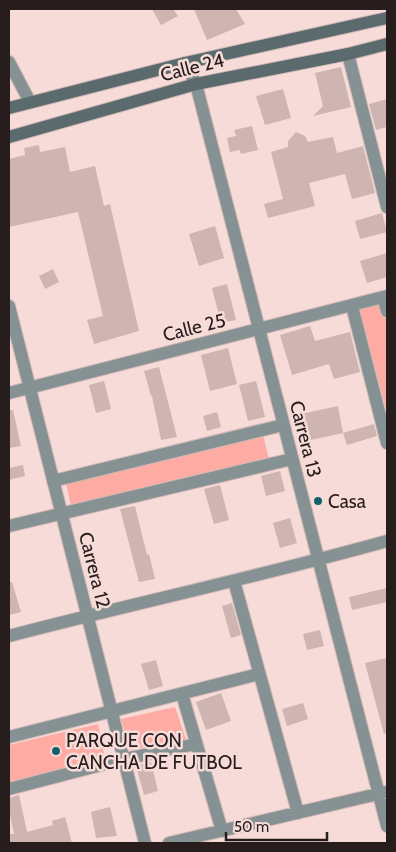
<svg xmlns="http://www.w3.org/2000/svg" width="396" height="852" viewBox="0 0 396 852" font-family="Cabin,sans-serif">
<rect width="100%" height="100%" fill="#f6dbd8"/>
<path fill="#feaba3" d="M381,302L387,323V413L359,308Z
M263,435L269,459L71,506L66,483Z
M175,707L186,739L130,750L121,719Z
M98,724L105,758L9,782V745Z"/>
<path fill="#ceb5b2" d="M152,9H173L178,16L161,25Z
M194,9H236L245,24L207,40Z
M341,67L351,107L313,116L323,106L315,73Z
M283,89L291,118L265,125L256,96Z
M387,99V127L376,130L369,104Z
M252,126L258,150L241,154L240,150L230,152L227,138L236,136L234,130Z
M296,132L305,136L308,142L333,137L337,153L363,146L375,193L352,199L345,174L309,183L315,206L268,218L264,204L283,199L271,152L288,147V141Z
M39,145L40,152L65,147L70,172L95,166L104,206L110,204L139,331L94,344L87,320L103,316L78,212L9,227V159L25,155L24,148Z
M382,213L387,232L360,239L355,221Z
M215,226L224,258L199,266L189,234Z
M387,253V277L367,283L360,261Z
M53,269L59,282L45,289L39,276Z
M227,284L236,320L221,323L212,288Z
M310,326L315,341L350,332L360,372L334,379L329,364L292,375L280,335Z
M228,348L237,384L210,391L201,355Z
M159,367L177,437L161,440L152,396H151L144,371Z
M104,381L111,409L96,413L89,385Z
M256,381L265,417L248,421L239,385Z
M338,406L343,433L306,441L301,414Z
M9,410H13L21,446L9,448Z
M217,412L221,427L207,431L203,416Z
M374,424L377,436L347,445L343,433Z
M23,465L25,476L9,480V468Z
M280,471L285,491L266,496L261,476Z
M220,485L229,520L214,524L204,489Z
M135,506L147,555L149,554L155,579L139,582L120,509Z
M290,518L297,543L280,548L273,523Z
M9,582H12L21,612L9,615Z
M387,588V602L352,610L349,597Z
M232,603L241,635L231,638L222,606Z
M320,630L324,646L307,650L303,634Z
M387,658V733L384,734L365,663Z
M156,660L163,686L149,690L141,664Z
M221,693L231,721L206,730L196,702Z
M303,703L308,719L287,726L282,709Z
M151,762L158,791L144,795L136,766Z
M19,795L27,832L53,825L52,821L65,817L72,843H9V834H14L9,810V798Z
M110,807L117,836L96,838L91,812Z"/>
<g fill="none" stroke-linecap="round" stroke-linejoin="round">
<defs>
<path id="street" d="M348,54L387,207
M9,62L30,102
M185,63L196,84L387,826
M383,297L387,311
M9,306L145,843
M352,306L387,443
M9,393L387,296
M53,481L283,425
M9,526L292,459
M234,581L298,813
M9,636C135,603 262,576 387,541
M182,694L222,831
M9,737L259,674
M9,789L124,759L196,744
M169,843L386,792"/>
<path id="secondary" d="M9,108L185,63L387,18
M9,137L196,84L348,54L387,44"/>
</defs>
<use href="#street" stroke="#d1b9b6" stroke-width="14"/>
<use href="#secondary" stroke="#d1b9b6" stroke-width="14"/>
<use href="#street" stroke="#869193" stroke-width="12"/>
<use href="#secondary" stroke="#5a6a6d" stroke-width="12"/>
</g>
<g fill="#14616c" stroke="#f6dbd8" stroke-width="2">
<circle cx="318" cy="501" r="5"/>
<circle cx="56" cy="751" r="5"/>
</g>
<g text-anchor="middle" stroke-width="5" stroke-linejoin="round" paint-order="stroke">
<g font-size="19" fill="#271d1c" stroke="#f6dbd8">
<text transform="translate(192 67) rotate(-14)" y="7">Calle 24</text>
<text transform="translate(194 327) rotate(-14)" y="7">Calle 25</text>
<text transform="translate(306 439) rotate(76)" y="7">Carrera 13</text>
<text transform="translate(95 570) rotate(76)" y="7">Carrera 12</text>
</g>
<g font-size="19" fill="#271d1c" stroke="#f6dbd8" text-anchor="start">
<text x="328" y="508">Casa</text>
<text x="66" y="747">PARQUE CON<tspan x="66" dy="22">CANCHA DE FUTBOL</tspan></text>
</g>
</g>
<rect width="396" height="852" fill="none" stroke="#271d1c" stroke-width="20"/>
<path d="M226 832v8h101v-8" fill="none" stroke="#271d1c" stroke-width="2.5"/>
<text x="234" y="832" font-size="15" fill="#271d1c" stroke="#f6dbd8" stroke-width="4" paint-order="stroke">50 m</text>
</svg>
